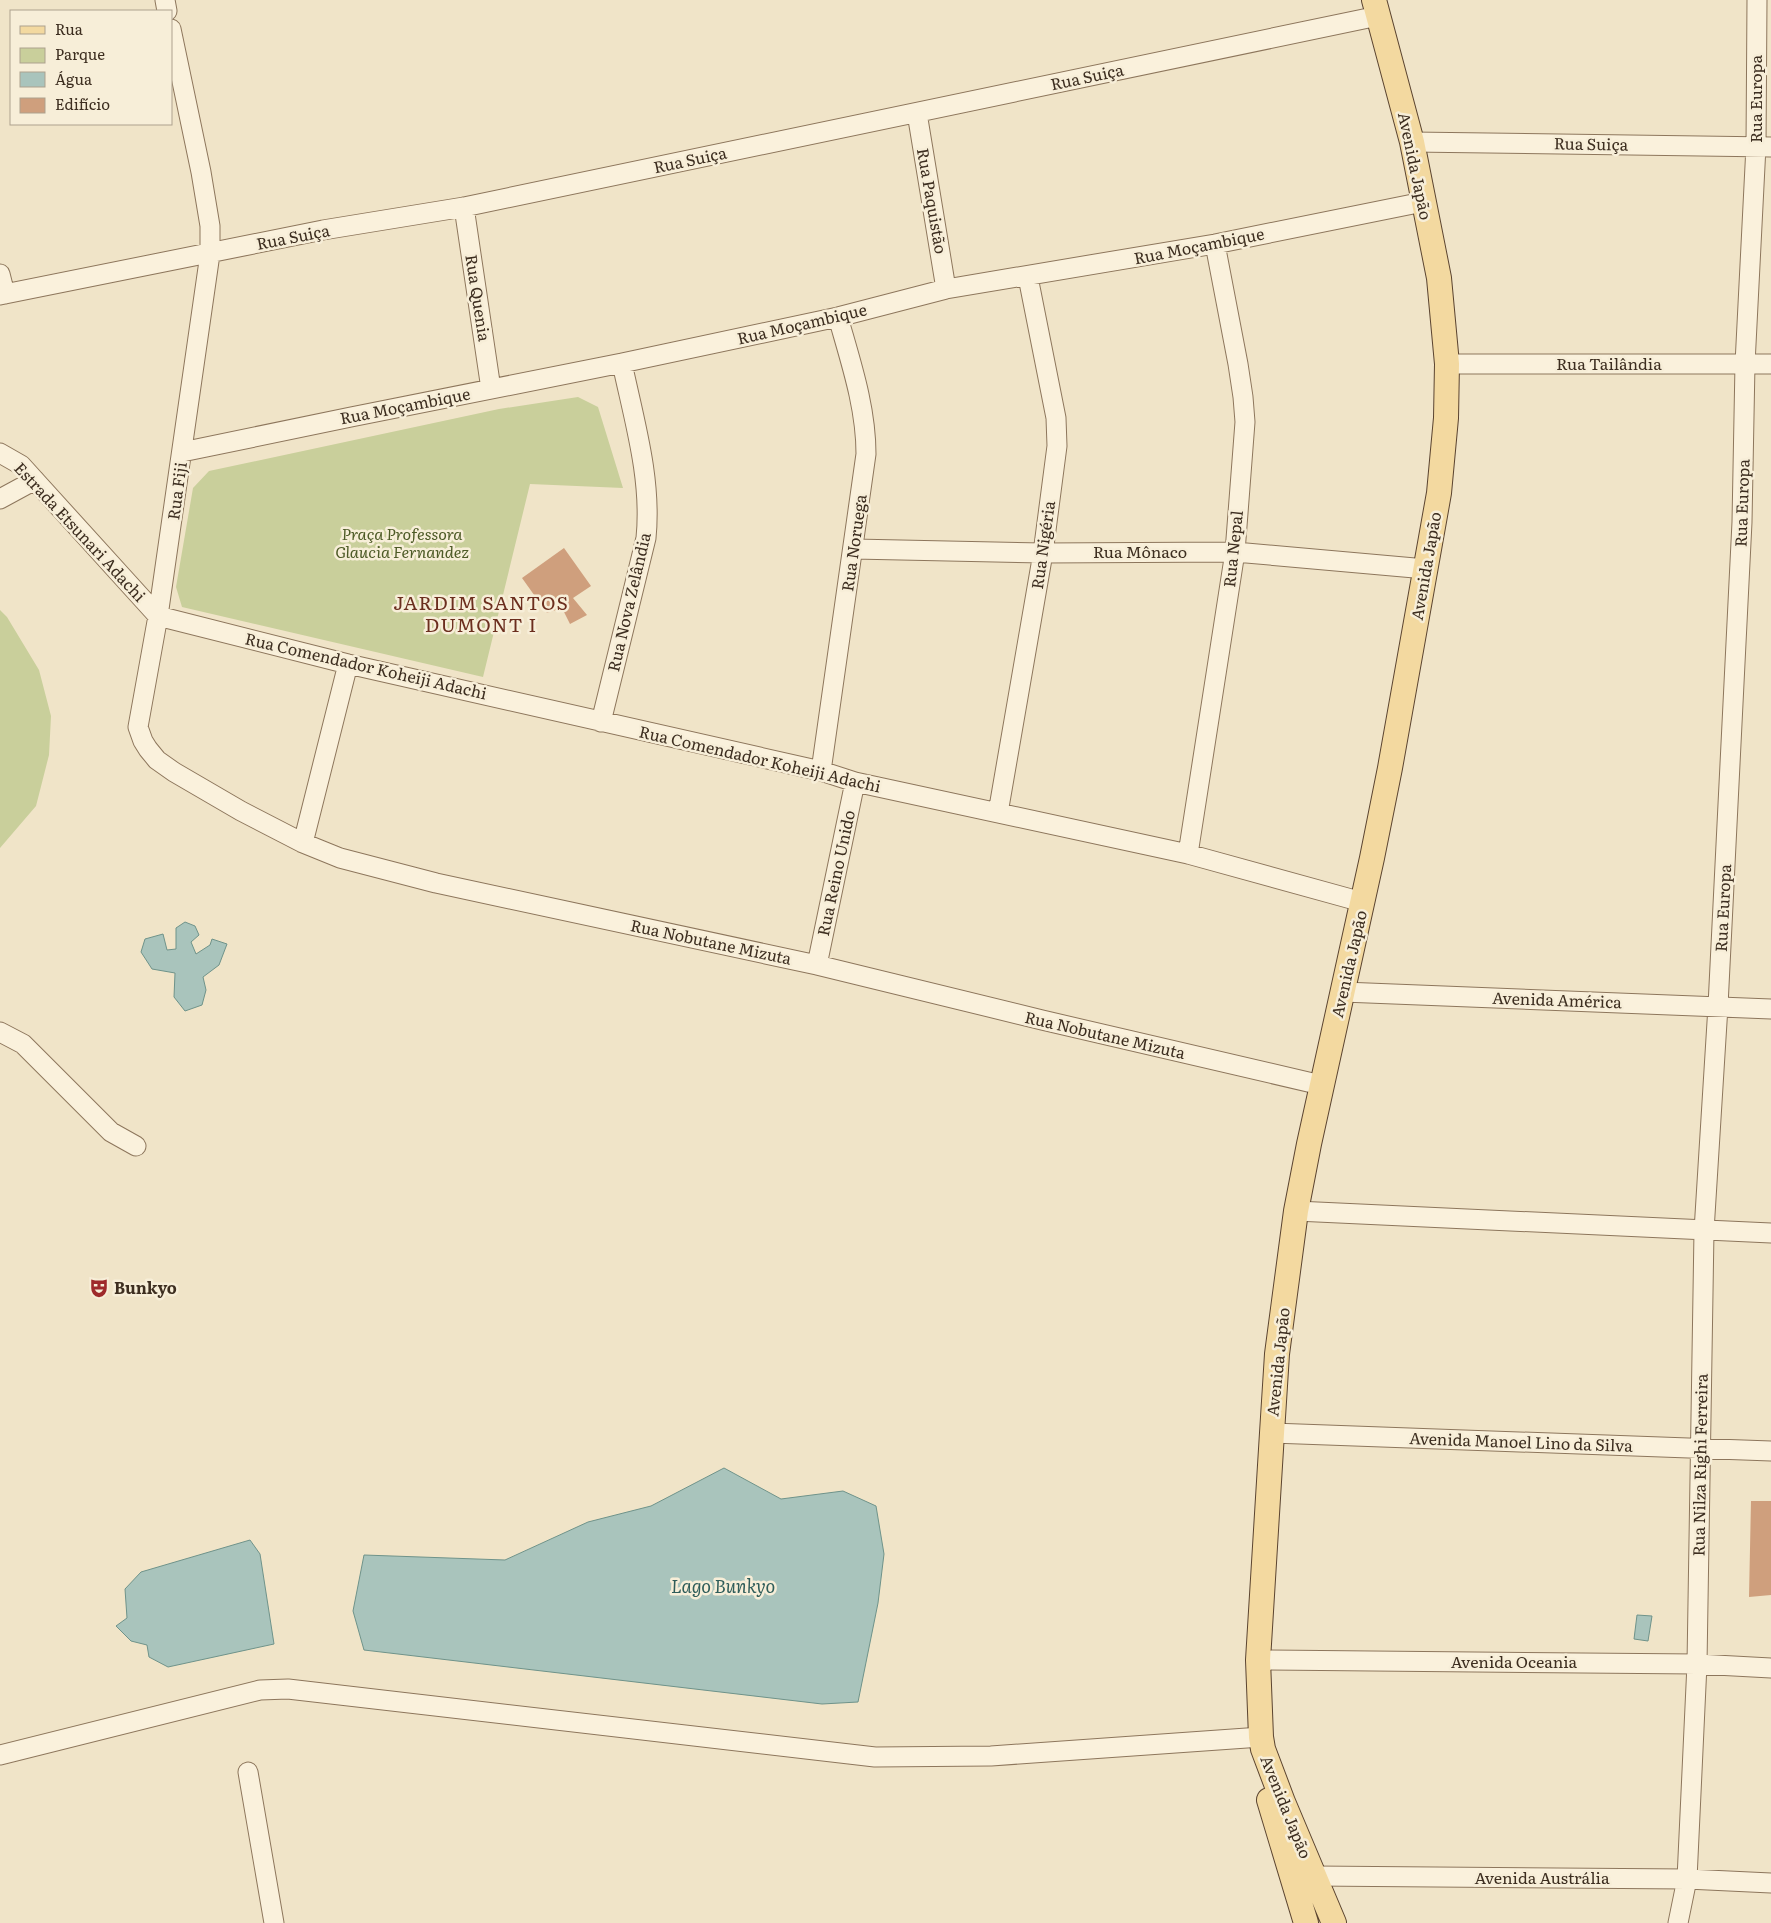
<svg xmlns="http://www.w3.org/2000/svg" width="1771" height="1923" viewBox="0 0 1771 1923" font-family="Literata,serif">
<rect width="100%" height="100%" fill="#f0e4c8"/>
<path fill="#c9cf9b" d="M578,397L598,407L623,488L530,484L483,677L182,607L176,587L193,488L209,471L499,409Z
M0,610L7,617L39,670L51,716L49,755L36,806L0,848Z"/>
<path fill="#a9c4bc" stroke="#6f938a" d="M185,922L195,926L199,935L191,942L196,954L210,945L212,939L227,944L219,965L203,977L206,990L202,1005L185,1011L174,997L175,973L152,969L141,952L145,939L163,934L167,950L176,949V928Z
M724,1468L781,1499L843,1491L876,1506L884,1554L878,1603L858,1702L822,1704L364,1650L353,1611L364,1555L505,1560L588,1522L651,1506Z
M250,1540L260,1554L274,1644L168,1667L149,1657L147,1645L131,1641L116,1626L127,1618L125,1589L141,1572Z
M1637,1615L1652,1616L1648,1641L1634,1639Z"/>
<path fill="#cf9f7d" d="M564,548L591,586L573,598L587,615L570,624L562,608L547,613L522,578Z
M1751,1501H1771V1595L1749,1597Z"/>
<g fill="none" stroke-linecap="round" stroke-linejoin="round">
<defs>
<path id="minor" d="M165,0L167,11
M171,29L201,172L210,226V254L158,616L138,727L143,741L148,749L157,760L174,772L241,811L303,843L340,858L436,883L817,965L1042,1020L1321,1085
M917,113L946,289
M1412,142L1771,147
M464,207L491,389
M0,274L5,294
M0,295L323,230L464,207L1378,16
M1447,364H1771
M182,452L351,417L622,363L838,317L946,289L1215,244L1423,202
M0,453L21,465L158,616
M0,499L35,480
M854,549L1043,553L1235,552L1426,569
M158,616L348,664L821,771L855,782L1188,854L1362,902
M601,722L646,538C652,479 634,420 622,363
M821,771L866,454C866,407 851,363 838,317
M998,813L1043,553L1057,446L1056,418L1028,277
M303,843L348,664
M1188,854L1235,552L1245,422L1243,397L1238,364L1215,244
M817,965L855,782
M1343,992L1771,1009
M0,1032L23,1044L111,1132L136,1146
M1296,1211L1771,1233
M1272,1433L1771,1451
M1258,1660L1697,1664L1771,1668
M0,1755L260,1690L288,1689L875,1757L991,1756L1261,1737
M248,1772L274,1923
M1314,1876L1687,1879L1771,1883
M1678,1923L1687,1879L1697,1664L1704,1231L1718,1006L1742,522L1745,364L1756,146L1757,0"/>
<path id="major" d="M1269,1800L1306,1923
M1334,1923L1283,1802L1263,1749L1261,1737L1258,1660L1272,1433L1277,1354L1296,1211L1309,1144L1372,858L1390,768L1439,493L1446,418L1447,364L1439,278L1412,142L1374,0"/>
</defs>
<use href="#minor" stroke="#8d765c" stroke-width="21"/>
<use href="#major" stroke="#5b4430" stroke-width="26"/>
<use href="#minor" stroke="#faf1dc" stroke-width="19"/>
<use href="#major" stroke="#f3d9a0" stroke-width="24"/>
</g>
<defs>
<symbol id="theatre-bare" viewBox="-9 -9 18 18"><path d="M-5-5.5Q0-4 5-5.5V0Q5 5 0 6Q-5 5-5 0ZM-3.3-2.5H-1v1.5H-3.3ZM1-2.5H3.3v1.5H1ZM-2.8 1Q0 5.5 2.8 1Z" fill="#9e2a2b" stroke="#f7eed8" stroke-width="2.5" paint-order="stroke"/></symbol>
</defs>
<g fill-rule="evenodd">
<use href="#theatre-bare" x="85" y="1274" width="28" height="28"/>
</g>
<g text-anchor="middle" stroke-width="5" stroke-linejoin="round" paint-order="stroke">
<g font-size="16" fill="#3d2e20" stroke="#f7eed8">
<text transform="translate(1087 77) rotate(-12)" y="6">Rua Suiça</text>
<text transform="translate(1756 99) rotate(-90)" y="6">Rua Europa</text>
<text transform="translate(1591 144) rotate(1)" y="6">Rua Suiça</text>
<text transform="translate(690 160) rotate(-12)" y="6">Rua Suiça</text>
<text transform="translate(1415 166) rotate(78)" y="6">Avenida Japão</text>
<text transform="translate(932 201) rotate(80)" y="6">Rua Paquistão</text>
<text transform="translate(293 237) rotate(-11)" y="6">Rua Suiça</text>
<text transform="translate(1199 246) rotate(-11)" y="6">Rua Moçambique</text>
<text transform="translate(478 298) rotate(81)" y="6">Rua Quenia</text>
<text transform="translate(802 324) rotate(-13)" y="6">Rua Moçambique</text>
<text x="1609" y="370">Rua Tailândia</text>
<text transform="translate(405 406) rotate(-11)" y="6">Rua Moçambique</text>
<text transform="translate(177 491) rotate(-82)" y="6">Rua Fiji</text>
<text transform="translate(1742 503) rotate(-88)" y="6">Rua Europa</text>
<text transform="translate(80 532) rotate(47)" y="6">Estrada Etsunari Adachi</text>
<text transform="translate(854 543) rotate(-82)" y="6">Rua Noruega</text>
<text transform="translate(1043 545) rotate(-82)" y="6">Rua Nigéria</text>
<text transform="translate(1233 549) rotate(-84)" y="6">Rua Nepal</text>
<text x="1140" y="558">Rua Mônaco</text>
<text transform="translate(1426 566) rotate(-80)" y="6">Avenida Japão</text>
<text transform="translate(629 602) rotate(-77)" y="6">Rua Nova Zelândia</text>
<text transform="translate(366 666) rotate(13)" y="6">Rua Comendador Koheiji Adachi</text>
<text transform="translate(760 759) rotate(13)" y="6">Rua Comendador Koheiji Adachi</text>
<text transform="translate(836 873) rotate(-78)" y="6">Rua Reino Unido</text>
<text transform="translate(1723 908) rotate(-87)" y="6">Rua Europa</text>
<text transform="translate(711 942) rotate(12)" y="6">Rua Nobutane Mizuta</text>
<text transform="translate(1349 964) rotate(-77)" y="6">Avenida Japão</text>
<text transform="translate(1557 1000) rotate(2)" y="6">Avenida América</text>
<text transform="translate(1105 1035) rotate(13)" y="6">Rua Nobutane Mizuta</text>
<text transform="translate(1278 1362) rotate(-84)" y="6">Avenida Japão</text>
<text transform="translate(1521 1442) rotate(2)" y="6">Avenida Manoel Lino da Silva</text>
<text transform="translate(1700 1465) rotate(-89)" y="6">Rua Nilza Righi Ferreira</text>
<text x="1514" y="1668">Avenida Oceania</text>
<text transform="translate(1286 1807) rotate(68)" y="6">Avenida Japão</text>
<text x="1542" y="1884">Avenida Austrália</text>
</g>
<g font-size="16" font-style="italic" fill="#4d5a26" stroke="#f7eed8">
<text x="402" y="540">Praça Professora<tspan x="402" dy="18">Glaucia Fernandez</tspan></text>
</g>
<g font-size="16" font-weight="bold" fill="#3d2e20" stroke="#f7eed8" text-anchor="start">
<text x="114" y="1294">Bunkyo</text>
</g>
<g font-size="18" font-style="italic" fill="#2f5d5a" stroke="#f7eed8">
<text x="723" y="1593">Lago Bunkyo</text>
</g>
<g font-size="19" letter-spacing="1" fill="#6b2e1e" stroke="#f7eed8">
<text x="481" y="610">JARDIM SANTOS<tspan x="481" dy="22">DUMONT I</tspan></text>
</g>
</g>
<rect x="10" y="10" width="162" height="115" fill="#f7eed8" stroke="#ada18e"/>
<rect x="20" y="26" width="25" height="8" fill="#f3d9a0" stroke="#ada18e"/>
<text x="55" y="35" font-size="15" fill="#3d2e20">Rua</text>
<rect x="20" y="48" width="25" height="15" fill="#c9cf9b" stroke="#ada18e"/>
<text x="55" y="60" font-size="15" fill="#3d2e20">Parque</text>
<rect x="20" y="72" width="25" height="15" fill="#a9c4bc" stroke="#ada18e"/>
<text x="55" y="85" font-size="15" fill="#3d2e20">Água</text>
<rect x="20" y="98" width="25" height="15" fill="#cf9f7d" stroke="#ada18e"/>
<text x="55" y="110" font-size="15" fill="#3d2e20">Edifício</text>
</svg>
